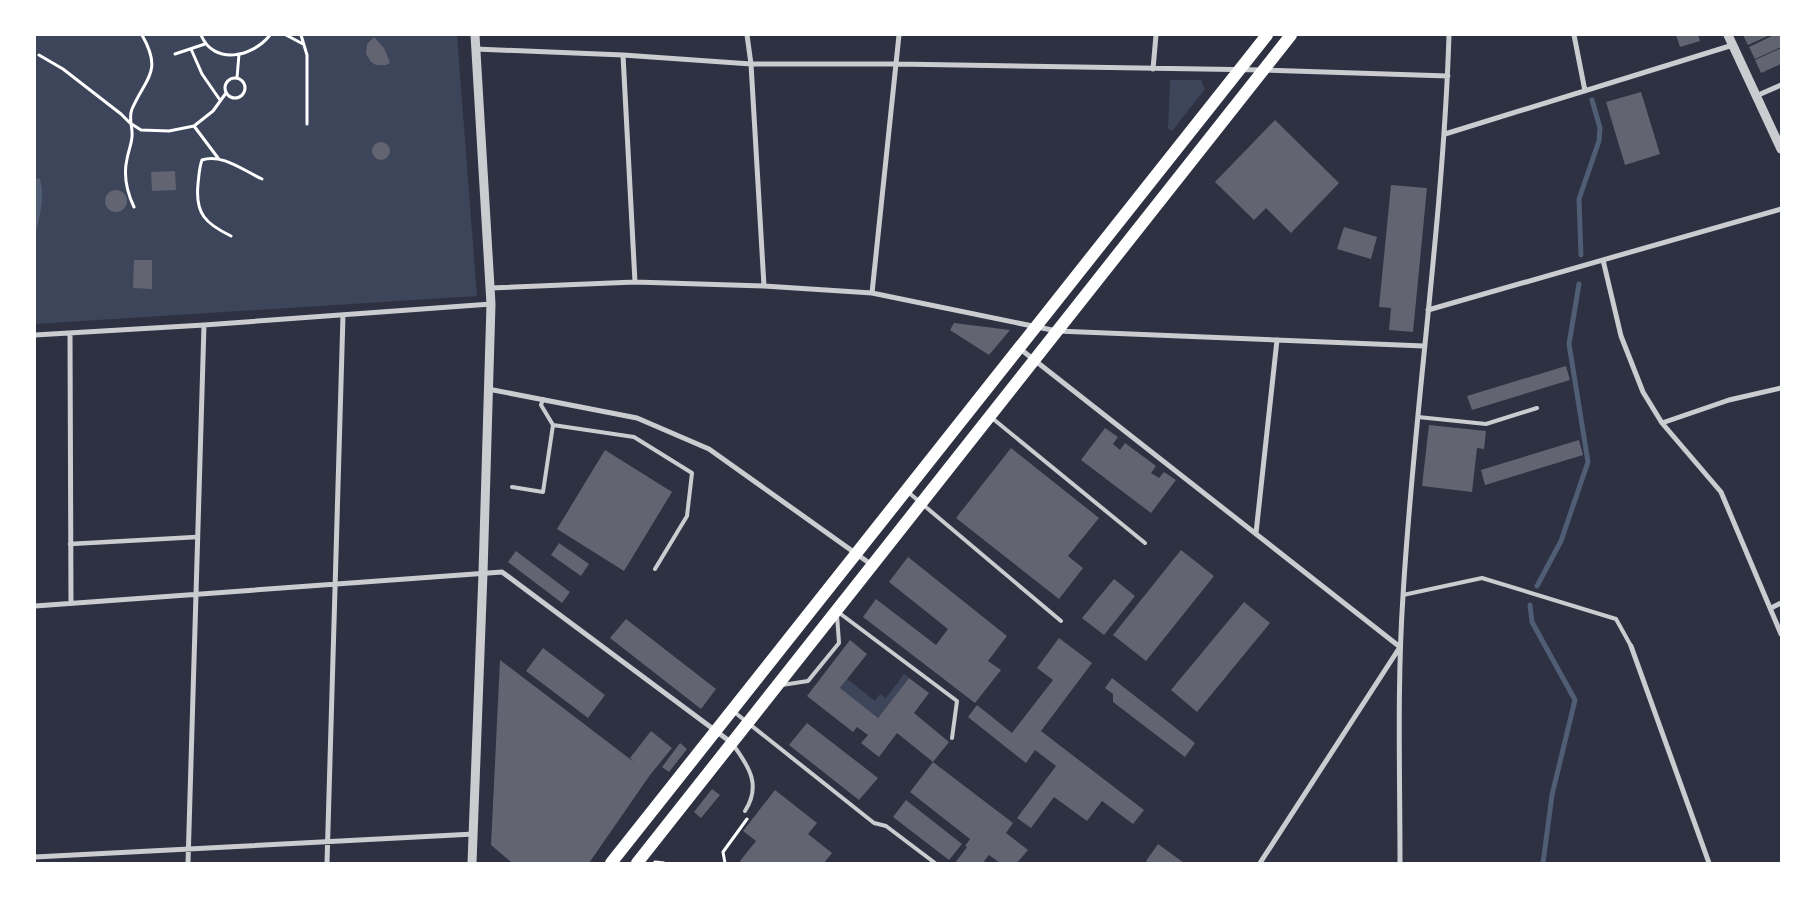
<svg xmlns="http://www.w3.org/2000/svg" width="1816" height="898" viewBox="0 0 1816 898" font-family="'Source Serif 4',serif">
<rect width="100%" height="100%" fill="#2d3142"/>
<path fill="#3c4559" d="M35,35H457L477,296L35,324Z
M1170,80H1201L1205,89L1172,131L1168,128Z
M904,674L909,678L878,718L840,689L847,679L875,701L880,694L886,698Z"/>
<path fill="#4f5d75" d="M35,178L40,179C45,198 40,216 35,235Z"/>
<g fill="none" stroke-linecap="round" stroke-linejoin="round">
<path stroke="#4f5d75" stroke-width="5" d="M1581,255L1579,199L1599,141L1600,128L1592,100
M1537,586L1561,541L1588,462L1569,344L1579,284
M1530,605L1532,622L1575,700L1552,795L1543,863"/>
</g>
<path fill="#626471" d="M1676,35H1698L1700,41L1680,47Z
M1743,35H1770L1748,45Z
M1774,35H1781V47L1755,59L1749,47Z
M374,37L384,48L390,63L386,65H376L371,62L366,54L367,44Z
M1781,48V64L1761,73L1755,60Z
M1641,92L1660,154L1625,165L1606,102Z
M1275,120L1339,183L1291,233L1266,208L1254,220L1215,182Z
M372 151a9 9 0 1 1 18 0a9 9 0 1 1-18 0Z
M175,171L176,190L152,191L151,172Z
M1391,185L1427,188L1413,332L1389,330L1391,308L1379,307Z
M105 201a11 11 0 1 1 22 0a11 11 0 1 1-22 0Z
M1344,227L1377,237L1371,259L1337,249Z
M134,260H152V289L133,288Z
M954,323L1010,330L989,355L950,330Z
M1566,366L1570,380L1472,410L1467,396Z
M1429,425L1486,431L1484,449L1477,448L1472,492L1422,486Z
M1105,428L1118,437L1113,444L1120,450L1125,443L1156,466L1151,473L1159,478L1164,472L1176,480L1151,513L1081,460Z
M1579,440L1583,455L1485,485L1481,470Z
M1011,448L1099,518L1068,556L1083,568L1059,599L956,518Z
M605,450L672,492L624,571L557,529Z
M559,543L589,564L581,576L551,555Z
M1181,550L1214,576L1146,661L1113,635Z
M516,551L570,592L562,603L508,562Z
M908,557L1007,636L988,661L1001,670L975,703L863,617L876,599L936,645L948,629L889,582Z
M1114,579L1135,596L1104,635L1082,618Z
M1244,602L1270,623L1197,712L1171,690Z
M626,619L716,689L701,709L610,638Z
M1059,638L1092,663L1041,731L1144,810L1133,824L1102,801L1087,821L1054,797L1031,828L1017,818L1056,766L1035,750L1026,763L968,717L977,705L1012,733L1053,680L1037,668Z
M850,640L867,654L840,688L878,718L909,678L929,693L914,713L949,742L933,762L897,733L879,757L861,743L868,735L857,727L853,732L807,696Z
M543,648L605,695L588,718L526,671Z
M500,660L634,762L630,758L651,731L672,748L650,775L589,863H512L491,845Z
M1112,678L1195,743L1185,757L1113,702V694L1105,688Z
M807,723L878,778L859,800L789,745Z
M680,743L687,749L669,772L662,767Z
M933,762L1013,823L1006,833L1028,850L1017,863H1000L989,855L984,861L987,863H955L967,847L965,846L970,839L910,792Z
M712,789L720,795L701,818L694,812Z
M775,790L817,823L808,834L832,853L824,863H743L740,861L756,841L743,831Z
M906,800L962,844L949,860L893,817Z
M1158,844L1184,863H1149L1146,861Z"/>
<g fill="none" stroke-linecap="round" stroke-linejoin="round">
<path stroke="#fff" stroke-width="3" d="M201,35C214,66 253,57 270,35
M286,35L303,44
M301,35L307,55V124
M191,49L202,74L220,100
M175,54L205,44
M39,55L63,69L121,114L130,123L141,130L169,131L194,126L213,111L226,93
M225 88a10 10 0 1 1 20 0a10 10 0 1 1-20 0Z
M237,78L239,54
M194,126L218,158
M134,207C127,192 123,176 127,159C128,152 132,143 132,136C133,127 128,119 132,109C146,77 163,72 142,35
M231,236C206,224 195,214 198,184C199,176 199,168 202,160C222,153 244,171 262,179
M655,862L664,863
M725,863L723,852L747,819"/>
<path stroke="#caccd0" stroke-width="4" d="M543,399L541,405L553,425
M1418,417L1486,424L1537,408
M992,418L1145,543
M512,487L543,492L553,425L634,437L692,473L687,516L655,569
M908,492L1061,621
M1403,595L1482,578L1616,619L1631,646
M838,612L957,701L952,738
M782,685L808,681L839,643L837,615
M733,711L874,823L886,826L935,863
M734,746C750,768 761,786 745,811"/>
<path stroke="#caccd0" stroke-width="4.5" d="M70,544L197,537"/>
<path stroke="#caccd0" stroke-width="5" d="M747,35L751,64L764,286
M1574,35L1585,91
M476,49L623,55L751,64H897L1264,70L1448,76
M623,55L635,282
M1153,69L1156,35
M1756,96L1781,85
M1445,134L1733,45
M1603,260L1621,336L1643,392L1662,423L1721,492L1781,634
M490,288L635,282L764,286L872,293L1057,331L1424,346
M872,293L899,35
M1428,310L1781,209
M70,333L71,603
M35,335L204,325L491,304
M1019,348L1400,647L1260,863
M488,389L637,418L709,449L872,565
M1662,423L1729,400L1781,388
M1256,533L1277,340
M35,606L502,572L732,743
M1771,608L1781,603
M1631,646L1709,863
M35,857L474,834
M188,863L204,325
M327,863L343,315
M1400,863C1400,774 1397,685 1403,596C1414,409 1443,223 1449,35"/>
<path stroke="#caccd0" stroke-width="9" d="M1728,35L1781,149
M472,863L483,573L491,304L475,35"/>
<path stroke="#fff" stroke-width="12" d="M611,863L1267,35
M637,863L1291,35"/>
</g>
<rect width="1816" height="898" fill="none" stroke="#ffffff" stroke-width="72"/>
</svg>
